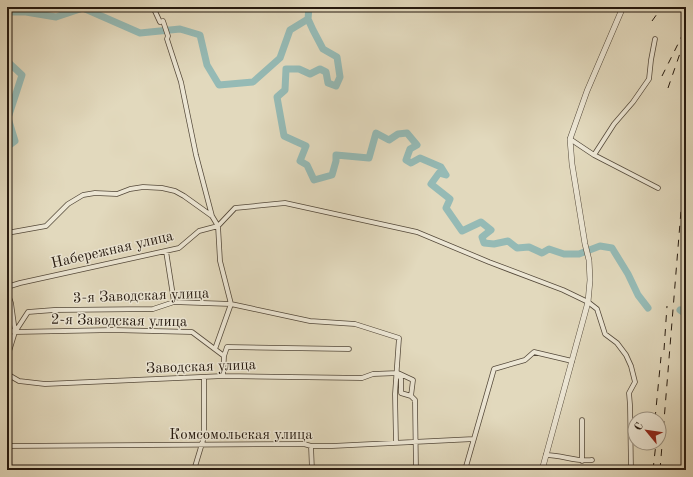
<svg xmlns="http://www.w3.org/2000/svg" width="693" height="477" viewBox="0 0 693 477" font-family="'Old Standard TT',serif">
<rect width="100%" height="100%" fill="#e2d9bd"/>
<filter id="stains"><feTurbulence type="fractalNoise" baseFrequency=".005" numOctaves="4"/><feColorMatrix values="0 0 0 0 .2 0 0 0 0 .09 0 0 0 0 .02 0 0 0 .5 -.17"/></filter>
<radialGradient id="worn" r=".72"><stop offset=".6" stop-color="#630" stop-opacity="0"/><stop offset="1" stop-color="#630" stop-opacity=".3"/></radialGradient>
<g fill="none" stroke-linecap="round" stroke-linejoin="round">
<path stroke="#95bab5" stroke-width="7" d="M7,12H26L56,17L83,8L140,33L180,29L200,35L207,65L219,85L253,82L280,58L290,30L308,19L309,7
M308,19L313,30L323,49L337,57L340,77L336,86L328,83L326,72L320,69L310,74L299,69H286L285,90L277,97L284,136L306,146L300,161L307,165L314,180L332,175L336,161V155L369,158L376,133L389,140L398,134L407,133L417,145L410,149L406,160L411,163L420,158L441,167L446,175L439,173L431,184L450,199L446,208L462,231L481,222L491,230L482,237L484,243L494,244L508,241L517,248L529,247L542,253L549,249L564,254H579L600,246L612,248L628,274L638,295L648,308
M7,61L22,75L8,118L15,141L7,147
M680,310L686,314"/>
<defs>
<path id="minor" d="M153,7L160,22L163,21L168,36L167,39L181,82L196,155L212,216
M570,139L594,155L614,124L633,102L649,79L651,60L655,39
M594,155L658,188
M7,233L46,226L68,204L83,195L95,193L117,194L130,189L143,187L162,188L175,191L184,196L212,216L218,226L220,261L231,304L310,321L355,324L399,338L395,394L396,443
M166,251L174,302
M7,262L9,280L7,284
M7,287L20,283L179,248L199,231L218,226L235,208L285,203L417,232L489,262L563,290L588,302L597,309L605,334L617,343L626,355L631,366L635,382L629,393L630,405L631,470
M7,292L11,303L15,332L7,358
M7,330L15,332L113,330L192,332L224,356L223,376
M15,332L28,312L54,310L153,309L174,302L231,304L215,349
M224,356L227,347L349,349
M7,374L19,381L45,384L223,376L362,378L373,374L398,373
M411,396L413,380L398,373L401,379V393L411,396L415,400L416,470
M7,446L304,444L311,446H332L474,439
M311,446L312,470
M546,455C562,455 576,462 592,460
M582,461V420
M194,470L204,437V377
M465,470L494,369L525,360L534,352L572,361"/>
<path id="tertiary" d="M542,470L588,302L590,280L589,260L585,244L572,164L570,139L587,91L623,7"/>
</defs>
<use href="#minor" stroke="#54493a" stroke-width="5.5"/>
<use href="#tertiary" stroke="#54493a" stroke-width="6"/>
<use href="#minor" stroke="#ece6d4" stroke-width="4"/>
<use href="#tertiary" stroke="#ece6d4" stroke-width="5"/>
<path stroke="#25190f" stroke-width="1" stroke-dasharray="7 7" stroke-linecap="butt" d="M652,21L662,7
M662,76L686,28
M668,88L686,36
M682,140L686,117
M683,154L686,135
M664,350L667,306
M655,419L661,357
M653,470L656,443
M660,470L686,149"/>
</g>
<g text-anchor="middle" stroke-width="3" stroke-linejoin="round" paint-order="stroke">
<g font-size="15" fill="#25190f" stroke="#ece6d4">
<text transform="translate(112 249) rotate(-13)" y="5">Набережная улица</text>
<text transform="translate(141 295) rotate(-2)" y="5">3-я Заводская улица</text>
<text transform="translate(119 320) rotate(1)" y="5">2-я Заводская улица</text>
<text transform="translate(201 366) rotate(-2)" y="5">Заводская улица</text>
<text x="241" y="439">Комсомольская улица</text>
</g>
</g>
<rect width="693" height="477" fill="none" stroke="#e2d9bd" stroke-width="24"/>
<rect x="8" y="8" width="677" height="461" fill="none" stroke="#25190f" stroke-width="2"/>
<rect x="12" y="12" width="669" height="453" fill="none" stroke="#25190f"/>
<g transform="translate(647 431) rotate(299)"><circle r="19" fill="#ece6d4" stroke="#9c9485"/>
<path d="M0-3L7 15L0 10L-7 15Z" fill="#8f2418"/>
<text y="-6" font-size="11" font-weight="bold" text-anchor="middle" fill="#25190f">С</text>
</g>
<rect width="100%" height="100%" filter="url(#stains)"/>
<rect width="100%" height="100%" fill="url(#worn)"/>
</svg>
